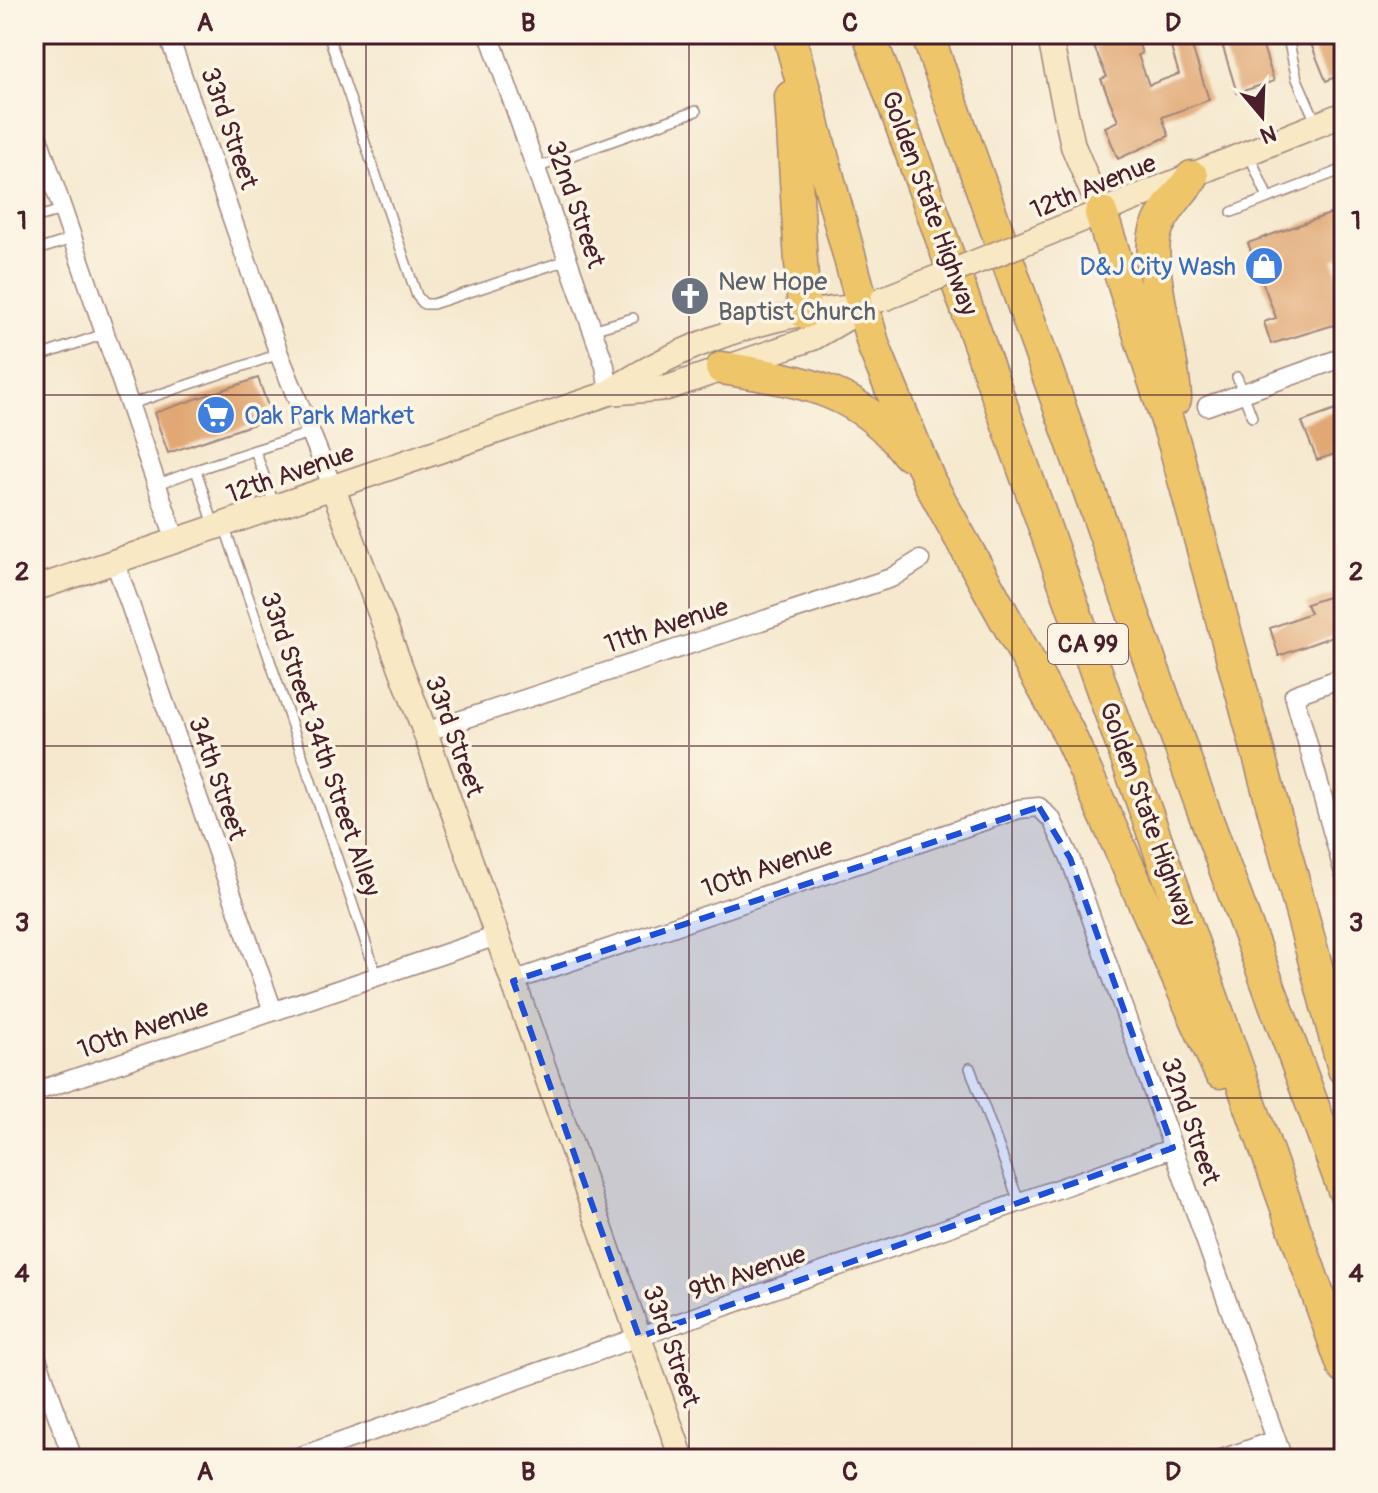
<svg xmlns="http://www.w3.org/2000/svg" width="1378" height="1493" viewBox="0 0 1378 1493" font-family="Pangolin,sans-serif">
<rect width="100%" height="100%" fill="#fcf5e5"/>
<filter id="ink" filterUnits="userSpaceOnUse"><feTurbulence type="fractalNoise" baseFrequency=".0125" numOctaves="2"/><feDisplacementMap in="SourceGraphic" scale="16" xChannelSelector="R" yChannelSelector="G"/><feConvolveMatrix kernelMatrix="1 2 1 2 8 2 1 2 1" color-interpolation-filters="sRGB"/></filter>
<filter id="wash" filterUnits="userSpaceOnUse"><feTurbulence type="fractalNoise" baseFrequency=".006" numOctaves="4" result="noise"/><feDisplacementMap in="SourceGraphic" scale="32" xChannelSelector="R" yChannelSelector="G"/><feGaussianBlur stdDeviation="1.8" result="paint"/><feColorMatrix in="noise" values="0 0 0 0 0 0 0 0 0 0 0 0 0 0 0 0 0 1.4 0 .05"/><feComposite in="paint" operator="in"/></filter>
<g filter="url(#wash)">
<rect width="100%" height="100%" fill="#f5e8ce"/>
<g id="blocks">
<path fill="#e1a875" d="M1123,34H1135L1142,53L1138,55L1149,85L1179,74L1168,38L1188,34L1209,100L1162,117L1169,136L1118,159L1105,127L1118,121L1101,79L1107,77L1094,47Z
M1219,34H1259L1274,81L1237,93Z
M1307,34H1333L1344,61V74L1326,81Z
M1344,209V256L1333,260L1344,294V322L1271,344L1264,322L1276,318L1248,243Z
M258,378L272,418L168,453L154,413Z
M1344,407V451L1317,460L1302,422Z
M1340,593L1344,605V632L1279,656L1270,628L1310,613L1306,604Z"/>
</g>
</g>
<g filter="url(#ink)">
<use href="#blocks" fill-opacity="0" stroke="#a0847c" stroke-width="2"/>
<g fill="none" stroke-linecap="round" stroke-linejoin="round">
<defs>
<path id="lane" d="M328,34L417,296L424,304H433L567,260
M1287,34L1297,79L1316,122
M1249,154L1268,198
M536,168L696,111
M1232,212L1344,169
M34,218L62,210
M34,251L72,239
M592,330L633,318
M34,358L104,334
M1237,377L1252,417
M128,405L279,354
M255,450L310,433
M156,485L196,470
M214,525L196,470L255,450L274,504
M224,525L377,976
M970,1068L1019,1202"/>
<path id="street" d="M168,34L279,354L333,488
M489,34L605,366L609,393
M34,126L176,541
M1207,406L1344,357
M115,562L273,1011
M1344,677L1294,695L1344,873
M425,732L891,578L920,560
M513,981L1019,809L1039,807L1052,820L1070,858L1283,1459
M34,1092L497,936
M34,1350L73,1459
M293,1459L1173,1148
M1222,1459L1276,1440"/>
<path id="secondary" d="M1049,34L1073,146L1101,213
M1031,240L1344,114
M611,391C682,344 772,312 857,307
M333,488L425,732L682,1459
M34,589L609,393L667,388L813,338L876,301"/>
<path id="highway" d="M789,34L874,347L930,483L1067,730L1220,1072
M869,34L1344,1368
M927,34L1193,782L1344,1190
M791,97L804,312
M1101,213L1175,446L1344,1069
M722,368C799,381 858,387 908,454
M1175,399C1175,357 1143,260 1157,228C1164,210 1181,193 1192,177"/>
</defs>
<use href="#lane" stroke="#a0847c" stroke-width="12"/>
<use href="#street" stroke="#a0847c" stroke-width="21"/>
<use href="#secondary" stroke="#a0847c" stroke-width="27"/>
<use href="#highway" stroke="#a0847c" stroke-width="35"/>
<use href="#lane" stroke="#fff" stroke-width="9"/>
<use href="#street" stroke="#fff" stroke-width="18"/>
<use href="#secondary" stroke="#f8e8c3" stroke-width="24"/>
<use href="#highway" stroke="#eec569" stroke-width="32"/>
<defs>
<path id="secondary-bridge" d="M883,299L1031,240"/>
</defs>
<use href="#secondary-bridge" stroke="#a0847c" stroke-width="27" stroke-linecap="butt"/>
<use href="#secondary-bridge" stroke="#f8e8c3" stroke-width="24"/>
</g>
</g>
<path fill="#1d4ed8" fill-opacity="0.2" stroke="#1d4ed8" stroke-width="6" stroke-dasharray="16 10" stroke-linejoin="round" d="M1039,807L1070,858L1173,1148L639,1337L513,981Z"/>
<path fill="none" stroke="#4a1f2b" stroke-width="2" stroke-opacity="0.55" d="M366,34V1459M689,34V1459M1012,34V1459M34,395H1344M34,746H1344M34,1098H1344"/>
<defs>
<symbol id="shop-disc" viewBox="-11 -11 22 22"><circle r="9.5" fill="#3f7fe0" stroke="#fcf5e5"/><path d="M-5-2.5h2.3a2.7 3.5 0 0 1 5.4 0H5L5.5 6h-11ZM-1.5-2.5h3a1.5 2.3 0 0 0-3 0Z" fill="#fff"/></symbol>
<symbol id="church-disc" viewBox="-11 -11 22 22"><circle r="9.5" fill="#6b7280" stroke="#fcf5e5"/><path d="M-1.2-6h2.4v3.5h3.3v2.4h-3.3V6h-2.4V-.1h-3.3v-2.4h3.3Z" fill="#fff"/></symbol>
<symbol id="supermarket-disc" viewBox="-11 -11 22 22"><circle r="9.5" fill="#3f7fe0" stroke="#fcf5e5"/><path d="M-6-5.5h2.5l.6 2H6L4.5 2H-2.5L-4.4-4H-6ZM-1.5 3.2a1.3 1.3 0 1 0 .1 0ZM3 3.2a1.3 1.3 0 1 0 .1 0Z" fill="#fff"/></symbol>
</defs>
<g fill-rule="evenodd">
<use href="#shop-disc" x="1242" y="244" width="44" height="44"/>
<use href="#church-disc" x="668" y="274" width="44" height="44"/>
<use href="#supermarket-disc" x="194" y="393" width="44" height="44"/>
</g>
<g text-anchor="middle" stroke-width="7" stroke-linejoin="round" paint-order="stroke">
<rect fill="#fcf5e5" stroke="#7f5f63" stroke-width="2" x="1048" y="624" width="80" height="40" rx="6"/>
<g font-size="24" font-weight="bold" fill="#4a1f2b">
<text x="1088" y="652">CA 99</text>
</g>
<g font-size="26" fill="#4a1f2b" stroke="#fcf5e5">
<text transform="translate(230 128) rotate(71)" y="9">33rd Street</text>
<text transform="translate(1093 186) rotate(-22)" y="9">12th Avenue</text>
<text transform="translate(930 203) rotate(70)" y="9">Golden State Highway</text>
<text transform="translate(576 204) rotate(71)" y="9">32nd Street</text>
<text transform="translate(290 473) rotate(-19)" y="9">12th Avenue</text>
<text transform="translate(666 625) rotate(-18)" y="9">11th Avenue</text>
<text transform="translate(455 736) rotate(70)" y="9">33rd Street</text>
<text transform="translate(321 744) rotate(71)" y="9">33rd Street 34th Street Alley</text>
<text transform="translate(218 778) rotate(71)" y="9">34th Street</text>
<text transform="translate(1148 814) rotate(70)" y="9">Golden State Highway</text>
<text transform="translate(767 867) rotate(-19)" y="9">10th Avenue</text>
<text transform="translate(143 1028) rotate(-19)" y="9">10th Avenue</text>
<text transform="translate(1191 1121) rotate(71)" y="9">32nd Street</text>
<text transform="translate(747 1272) rotate(-19)" y="9">9th Avenue</text>
<text transform="translate(672 1346) rotate(71)" y="9">33rd Street</text>
</g>
<g font-size="26" fill="#366cbe" stroke="#fcf5e5" text-anchor="end">
<text x="1236" y="275">D&amp;J City Wash</text>
<text x="244" y="424" text-anchor="start">Oak Park Market</text>
</g>
<g font-size="26" fill="#5b616d" stroke="#fcf5e5" text-anchor="start">
<text x="718" y="290">New Hope<tspan x="718" dy="30">Baptist Church</tspan></text>
</g>
</g>
<rect width="1378" height="1493" fill="none" stroke="#fcf5e5" stroke-width="88"/>
<g transform="translate(1262 116) rotate(161)" stroke="#fcf5e5" stroke-width="6" paint-order="stroke">
<path d="M0-6L14 30L0 20L-14 30Z" fill="#4a1f2b"/>
<text y="-12" font-size="22" font-weight="bold" text-anchor="middle" fill="#4a1f2b">N</text>
</g>
<rect x="44" y="44" width="1290" height="1405" fill="none" stroke="#4a1f2b" stroke-width="3"/>
<g font-size="26" text-anchor="middle" font-weight="bold" fill="#4a1f2b">
<text x="205" y="31">A</text>
<text x="528" y="31">B</text>
<text x="850" y="31">C</text>
<text x="1173" y="31">D</text>
<text x="22" y="229">1</text>
<text x="1356" y="229">1</text>
<text x="22" y="580">2</text>
<text x="1356" y="580">2</text>
<text x="22" y="931">3</text>
<text x="1356" y="931">3</text>
<text x="22" y="1282">4</text>
<text x="1356" y="1282">4</text>
<text x="205" y="1480">A</text>
<text x="528" y="1480">B</text>
<text x="850" y="1480">C</text>
<text x="1173" y="1480">D</text>
</g>
</svg>
